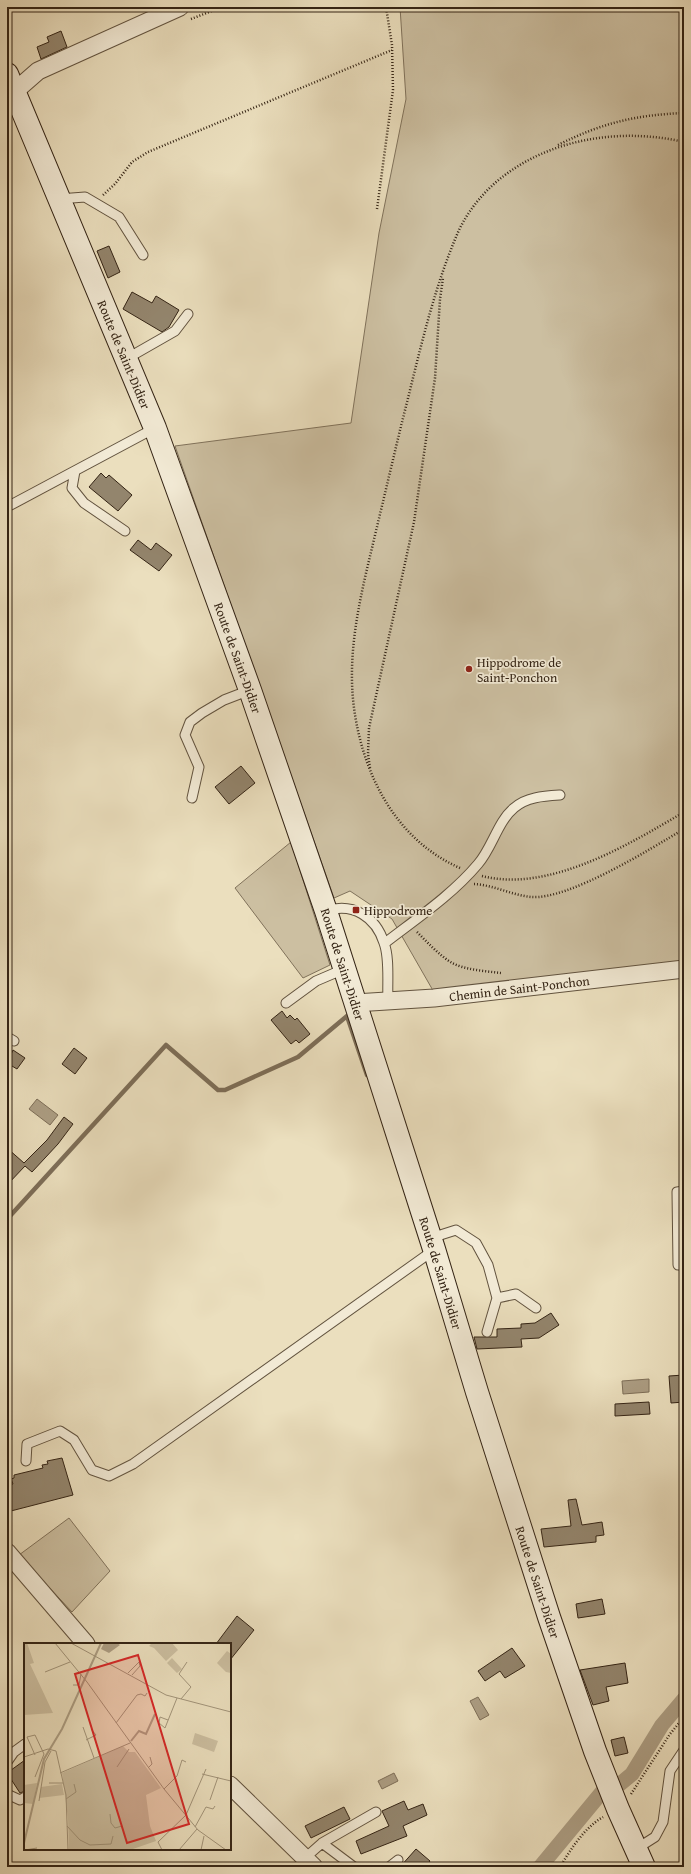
<svg xmlns="http://www.w3.org/2000/svg" width="691" height="1874" viewBox="0 0 691 1874" font-family="'Gentium Book Plus',serif">
<rect width="100%" height="100%" fill="#ebdfbe"/>
<filter id="stains"><feTurbulence type="fractalNoise" baseFrequency=".005" numOctaves="4"/><feColorMatrix values="0 0 0 0 .2 0 0 0 0 .09 0 0 0 0 .02 0 0 0 .5 -.17"/></filter>
<radialGradient id="worn" r=".72"><stop offset=".6" stop-color="#630" stop-opacity="0"/><stop offset="1" stop-color="#630" stop-opacity=".3"/></radialGradient>
<path fill="#ccbfa1" stroke="#80725b" d="M400,7H684V963L435,994L392,919L350,891L334,898L175,446L351,423L379,233L406,99Z
M291,842L330,965L303,978L235,888Z
M69,1518L110,1571L72,1612L19,1555Z"/>
<path fill="#ad9f85" stroke="#7d6e58" d="M37,1099L58,1115L50,1125L29,1109Z
M649,1379V1392L623,1394L622,1381Z
M478,1697L489,1715L480,1720L470,1701Z
M394,1773L398,1781L382,1789L378,1781Z"/>
<g fill="none" stroke-linecap="round" stroke-linejoin="round">
<path stroke="#7d6e58" stroke-width="4.5" d="M10,1216L166,1045L218,1090H225L298,1057L347,1016L367,1075"/>
<path stroke="#ad9f85" stroke-width="15" d="M540,1867L602,1792L620,1784L632,1774L662,1725L684,1699"/>
</g>
<path fill="#93856d" stroke="#342415" d="M61,31L67,47L41,59L37,47L49,42L47,37Z
M109,246L120,272L108,278L97,251Z
M132,292L152,303L156,296L179,310L169,327L162,332L123,309Z
M101,473L106,478L109,475L132,495L118,511L89,487Z
M138,540L151,550L156,543L172,555L159,571L130,550Z
M241,766L255,783L229,804L215,787Z
M282,1011L287,1018L290,1015L295,1020L297,1018L310,1034L299,1043L296,1040L291,1044L271,1020Z
M74,1048L87,1058L75,1074L62,1064Z
M13,1050L25,1058L17,1069L7,1063Z
M64,1117L73,1124L58,1144L32,1172L25,1166L7,1185V1148L24,1163L47,1140Z
M551,1313L559,1325L539,1338L521,1339L522,1347L477,1349L474,1337H497V1329L521,1328V1324L535,1323Z
M684,1375V1402L671,1403L669,1376Z
M649,1402L650,1414L615,1416V1404Z
M62,1458L73,1495L7,1512V1486L13,1484L11,1479L14,1478V1475L43,1468L42,1465L48,1464L47,1461Z
M576,1499L582,1525L602,1522L604,1535L596,1536V1542L544,1547L541,1529L571,1526L568,1500Z
M602,1599L605,1614L578,1618L576,1604Z
M237,1616L254,1630L230,1660V1644H216Z
M512,1648L525,1666L505,1678L500,1671L485,1681L478,1671Z
M625,1663L628,1683L606,1687L609,1701L593,1705L580,1670Z
M624,1737L628,1753L615,1756L611,1740Z
M25,1760V1791L20,1793L7,1773Z
M404,1801L408,1810L423,1804L427,1815L403,1826L407,1836L361,1854L356,1841L389,1826L382,1811Z
M344,1807L350,1819L311,1838L305,1826Z
M416,1849L430,1861L425,1867H400Z"/>
<g fill="none" stroke-linecap="round" stroke-linejoin="round">
<defs>
<path id="service" d="M59,199L85,197L119,217L143,255
M126,359L175,331L188,314
M75,471L72,488L84,503L125,531
M7,507L155,428
M192,798L199,767L185,735L190,722L202,713L224,700L250,690
M326,911C353,902 376,917 384,943C390,958 387,984 388,1001
M385,943C416,919 452,895 478,864C492,848 498,821 514,808C526,797 544,796 560,795
M286,1003L316,981L344,969
M7,1037L14,1041
M684,1191L677,1192L678,1265H684
M431,1238L456,1230L476,1243L488,1265L497,1298L516,1294L536,1308
M487,1332L497,1298
M26,1461L27,1444L60,1431L74,1440L92,1470L109,1476L133,1464L434,1250
M7,1762L14,1752L25,1744
M7,1794L20,1800L25,1797
M322,1843L354,1867
M636,1849L655,1837L663,1822L670,1771L684,1750
M305,1858L322,1843L376,1812
M389,1867L398,1860"/>
<g id="minor">
<path d="M14,92L38,71L180,7"/>
<path id="s1" d="M355,1003L434,998L684,969"/>
<path d="M7,1552L86,1644"/>
<path d="M230,1785L314,1867"/>
</g>
<g id="secondary">
<path id="s2" d="M7,74L155,428L250,690L326,911L434,1249L477,1392L549,1617L595,1751L618,1809L644,1867"/>
</g>
</defs>
<use href="#service" stroke="#62533f" stroke-width="11"/>
<use href="#minor" stroke="#62533f" stroke-width="19"/>
<use href="#secondary" stroke="#342415" stroke-width="24"/>
<path stroke="#342415" stroke-width="2.5" stroke-dasharray="1 2" stroke-linecap="butt" d="M191,19L222,7
M558,145C602,123 635,115 684,113
M103,195L115,184L132,162L148,152L392,50
M377,209L393,90L392,45L386,7
M370,768L368,754L369,728L414,522L435,378L440,299L443,278
M460,868C396,840 363,775 354,708C347,655 359,602 371,552C381,510 391,468 401,426C417,364 431,296 456,237C464,217 478,198 495,183C546,139 619,127 684,142
M482,876C549,893 628,845 684,812
M474,884C493,885 512,895 531,897C569,900 650,849 684,829
M417,932C428,943 439,955 452,963C466,970 485,971 501,973
M631,1794L670,1734L684,1717
M560,1867C571,1849 584,1828 603,1817"/>
<use href="#service" stroke="#f2ead5" stroke-width="9"/>
<use href="#minor" stroke="#f2ead5" stroke-width="17"/>
<use href="#secondary" stroke="#f2ead5" stroke-width="22"/>
</g>
<g fill="#8f2418" stroke="#f2ead5" stroke-width="1.5">
<circle cx="469" cy="669" r="4"/>
<rect x="352" y="906" width="8" height="8" rx="2"/>
</g>
<g text-anchor="middle" stroke-width="3.5" stroke-linejoin="round" paint-order="stroke">
<g font-size="13" fill="#342415" stroke="#f2ead5">
<text dy="5" stroke="none"><textPath href="#s2" startOffset="304">Route de Saint-Didier</textPath></text>
<text dy="5" stroke="none"><textPath href="#s2" startOffset="628">Route de Saint-Didier</textPath></text>
<text dy="5" stroke="none"><textPath href="#s2" startOffset="952">Route de Saint-Didier</textPath></text>
<text dy="5" stroke="none"><textPath href="#s1" startOffset="165">Chemin de Saint-Ponchon</textPath></text>
<text dy="5" stroke="none"><textPath href="#s2" startOffset="1276">Route de Saint-Didier</textPath></text>
<text dy="5" stroke="none"><textPath href="#s2" startOffset="1600">Route de Saint-Didier</textPath></text>
</g>
<g font-size="13" fill="#342415" stroke="#f2ead5" text-anchor="start">
<text x="477" y="667">Hippodrome de<tspan x="477" dy="15">Saint-Ponchon</tspan></text>
<text x="364" y="915">Hippodrome</text>
</g>
</g>
<g transform="translate(24 1643)">
<rect width="207" height="207" fill="#ebdfbe"/>
<path d="M0,0H3L10,20L6,21L29,70L0,72ZM128,0H148L154,7L142,18L130,5L125,3ZM203,8L207,11V30L202,29L193,20ZM148,15L158,26L153,30L143,20ZM171,90L194,98L190,109L168,101ZM99,103L105,109H111L137,145L122,152L126,183L132,198L106,207H45L44,176L38,130ZM13,140L9,161L0,160V142ZM38,141L40,152L15,155L17,144Z" fill="#ccbfa1"/>
<path d="M80,0H93L96,2L85,10L77,6Z" fill="#ad9f85"/>
<path fill="none" stroke="#ad9f85" stroke-width="2" d="M107,98L115,88L122,91L131,71M0,200L20,116L38,86L77,0"/>
<path fill="none" stroke="#a2947a" stroke-width="1" d="M31,0L63,39L140,146L174,187L202,207M47,0L142,52L207,69M21,29L46,19M104,30L115,19L116,23L108,32M49,42H55L57,31M157,56L167,44L155,31L163,19M144,77L136,74L135,80L141,85L153,55M92,80L113,52L117,51L121,53L123,50M59,84L70,115M62,97L72,92L67,86M11,112L3,94L11,92L20,111L11,134M0,114L24,106L32,108L42,152L44,207M93,124L105,106M124,125L128,121L126,114M36,130L106,100M178,131L207,138M25,140H39M140,146L153,133L158,117L162,119M42,156L52,149L50,141M186,157L194,134M15,158L21,119L27,108M86,171L87,180L91,185L98,183M43,183L56,197L66,202L87,201L89,193M171,184L182,164L189,166L191,163M1,207L13,205M138,207L134,199L162,172L182,126M155,207L173,186M177,207L180,193"/>
<path fill="#d62828" fill-opacity="0.15" stroke="#d62828" stroke-width="2" d="M114,12L165,181L103,200L51,31Z"/>
<rect width="207" height="207" fill="none" stroke="#342415" stroke-width="2"/>
</g>
<rect width="691" height="1874" fill="none" stroke="#ebdfbe" stroke-width="24"/>
<rect x="8" y="8" width="675" height="1858" fill="none" stroke="#342415" stroke-width="2"/>
<rect x="12" y="12" width="667" height="1850" fill="none" stroke="#342415"/>
<rect width="100%" height="100%" filter="url(#stains)"/>
<rect width="100%" height="100%" fill="url(#worn)"/>
</svg>
